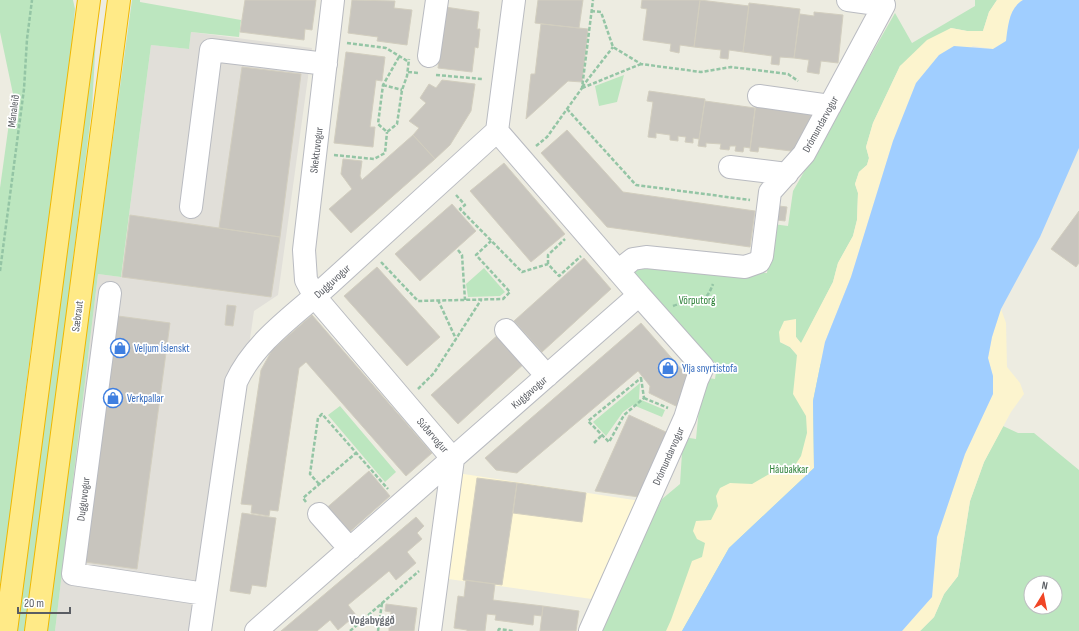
<svg xmlns="http://www.w3.org/2000/svg" width="1079" height="631" viewBox="0 0 1079 631" font-family="'Sofia Sans Condensed',sans-serif">
<rect width="100%" height="100%" fill="#edece1"/>
<path fill="#fff8d5" d="M457,473L647,502L599,600L441,578Z"/>
<path fill="#e1dfd9" d="M191,32L312,48L278,295L254,311L208,631H55L98,274L121,277L151,45L189,49Z"/>
<path fill="#bce6bf" fill-rule="evenodd" d="M0,0H73L75,9C65,126 47,241 30,356C20,433 12,510 0,587V188L13,94L0,32Z
M132,0H140V2L241,20L239,37L191,32L189,49L151,45L121,277L98,274L55,631H47L78,392Z
M975,0H997L989,12L983,31H967L951,28L900,66L873,123L866,147L869,158L867,165L859,172L855,184L858,193L857,220L853,236L838,263L833,282L801,344L796,337L780,342L790,347L797,355L930,405L789,631H596L662,499L680,484L683,437L696,439L702,377L715,379L717,365L628,274L644,265L767,273L773,224L788,226L793,191L895,13L912,43L975,6Z
M91,34L96,36L92,108L67,308L32,610L28,631H16Z
M624,75L617,102L599,106L595,86Z
M484,268L505,292L500,296L468,297L466,284Z
M640,383L639,399L665,410L662,417L633,405L623,412L606,436L593,422Z
M340,406L396,472L385,482L328,415Z
M1003,426L1018,433H1034L1079,470V631H920L934,617L944,594L958,576L970,501L984,462ZM1031,583H1055V607H1031Z"/>
<path fill="#fcf4ce" d="M997,0H1023C1009,8 1008,26 1007,41L993,49L973,46L916,83L893,141L851,277L825,342L813,401L814,468L729,548L682,631H666L671,620L692,561L702,557L705,543L697,539L693,531L696,521L711,520L718,506L716,496L720,488L730,483L752,484L781,467H794L801,456L807,433L806,416L793,394L797,355L790,347L780,342L779,332L784,321L796,319V337L801,343L833,282L838,263L853,236L857,220L858,193L855,184L859,172L867,165L869,158L866,147L873,123L900,66L927,40L951,28L967,31H983L989,12Z
M1001,309L1006,323L1007,367L1020,383L1024,394L1011,412L984,462L970,501L958,576L944,594L934,617L920,631H902L932,597L937,537L965,454L993,394V376L988,358L992,337Z"/>
<path fill="#a0ceff" d="M1023,0H1079V148L1040,237L1001,309L992,337L988,358L993,376V394L965,454L937,537L932,597L902,631H682L729,548L814,468L813,401L825,342L851,277L893,141L916,83L939,55L954,46L993,49L1006,41C1008,26 1009,8 1023,0Z"/>
<path fill="#c8c5be" stroke="#d2cebf" d="M245,0H316L312,30L305,29L304,40L240,32Z
M352,0L395,1L394,8L412,10L407,45L377,41L378,37L348,33Z
M538,0H583L579,28L535,23Z
M642,0H700L694,47L680,45L679,53L670,51L671,44L643,40L647,9L641,8Z
M700,0L749,6L743,52L729,50L728,59L720,58L721,50L694,47Z
M749,3L800,9L794,58L780,57L779,65L771,64L772,56L743,52Z
M445,7L479,12L477,29H480L478,48L475,47L472,72L438,68Z
M814,12L843,15L838,63L821,61L819,74L807,72L809,60L794,58L800,14L814,16Z
M541,24L588,29L582,82L568,81L526,119L531,74H535Z
M346,52L385,57L382,81L376,80L370,127H375L373,147L334,143Z
M242,67L301,74L280,237L219,228Z
M442,80L475,84L471,111L450,145L435,159L413,135L419,128L409,121L426,103L420,98L429,84L436,88Z
M649,91L705,99L699,139L693,138V143L685,142L686,137L678,136V141L670,140V135L656,133V138L648,137L653,102L647,101Z
M705,101L755,108L750,148L744,147L743,152L735,151L736,146H730L729,150L720,149L721,144L706,143V147L698,146Z
M756,103L821,111L799,152L759,147L758,152L750,151Z
M567,130L623,192L755,211L750,247L607,227L541,153Z
M413,135L435,159L351,233L329,209L352,189L341,174L343,159L362,161L360,176L362,180Z
M504,163L565,234L531,262L470,191Z
M452,204L476,231L420,281L395,254Z
M779,206L787,207L785,221L777,220Z
M1079,211V263L1076,267L1051,249Z
M130,215L280,237L271,297L122,277Z
M584,258L611,289L542,352L514,321Z
M377,267L440,337L407,366L344,296Z
M227,305L236,306L233,326L225,325Z
M312,315L432,453L406,476L306,362L299,368L278,511L270,510L269,516L251,513L252,505L241,504L261,370L272,350Z
M118,316L170,323L137,569L85,562Z
M641,323L690,379L678,407L649,393L650,386L638,371L517,473L496,470L485,458Z
M500,333L526,362L458,424L431,395Z
M629,415L668,433L639,497L595,491Z
M369,471L390,496L345,536L323,511Z
M477,478L517,483L502,585L463,580Z
M517,483L586,493L582,522L513,513Z
M242,513L276,518L266,587L252,585L250,594L230,591Z
M416,517L424,526L417,533L422,539L407,552L416,563L396,580L389,571L348,605L356,615L338,630L330,620L317,631H281Z
M466,580L495,584L493,600L543,606L542,616L534,615L533,625L495,620L496,615L487,614L485,631H467V630L454,628L458,596L464,597Z
M386,604L417,608L414,631H389V626H383L384,618L390,619L391,612L385,611Z
M543,606L579,611L576,631H540Z"/>
<g fill="none" stroke-linecap="round" stroke-linejoin="round">
<defs>
<path id="minor" d="M333,0L304,250L306,280L315,297L453,459L430,631
M429,56L437,0
M759,96L830,106
M730,167L787,174
M191,207L211,50L326,64
M618,271L633,259L646,257L745,267L759,262L762,256L770,192L804,154L884,5L848,0
M110,293L73,574L205,594
M506,330L547,376
M319,514L350,549
M200,631L236,382C255,341 296,314 329,284C385,233 441,182 497,131L514,0
M256,631L639,295L497,131
M590,631L685,418L697,380L703,367L639,295"/>
<path id="highway" d="M6,631L89,0
M36,631L119,0"/>
</defs>
<use href="#minor" stroke="#b9bbc1" stroke-width="24"/>
<use href="#highway" stroke="#efb700" stroke-width="24"/>
<path stroke="#94c5a5" stroke-width="2.5" stroke-dasharray="4 2" stroke-linecap="butt" d="M591,11L601,12L613,47L641,64L701,72L731,67L788,74L798,81
M347,43L386,48L409,62
M399,57L383,85L378,124L387,132L397,124L402,90L407,76L409,59
M408,72L419,73
M436,75L482,79
M383,85L402,90
M582,87L613,47
M582,88L641,64
M567,109L636,185L750,200
M536,146L547,137L582,88L593,0
M334,155L374,159L385,153L387,132
M456,195L465,205L460,209L522,272L548,264L559,276L581,256
M458,250L462,255L465,300
M381,262L418,301L503,299L510,292L476,255L491,241
M548,264V255L565,239
M0,271L24,89L27,39L32,0
M438,300L456,339
M673,306C693,298 703,311 713,284
M641,378L644,398L624,415L609,442L588,421Z
M418,389L434,373L481,300
M644,398L668,408
M594,443L602,435
M319,484L310,474L318,418L322,414L388,489
M306,502L303,498L356,453
M350,631L419,571
M378,631L382,603
M498,631L499,629L513,631"/>
<use href="#minor" stroke="#fff" stroke-width="22"/>
<use href="#highway" stroke="#ffea87" stroke-width="22"/>
</g>
<defs>
<symbol id="shop-ring" viewBox="-11 -11 22 22"><circle r="9.5" fill="#fff" stroke="#3f7fe0" stroke-width="1.5"/><path d="M-5-2.5h2.3a2.7 3.5 0 0 1 5.4 0H5L5.5 6h-11ZM-1.5-2.5h3a1.5 2.3 0 0 0-3 0Z" fill="#3f7fe0"/></symbol>
</defs>
<g fill-rule="evenodd">
<use href="#shop-ring" x="109" y="337" width="22" height="22"/>
<use href="#shop-ring" x="657" y="357" width="22" height="22"/>
<use href="#shop-ring" x="102" y="387" width="22" height="22"/>
</g>
<g text-anchor="middle" stroke-width="3.5" stroke-linejoin="round" paint-order="stroke">
<g font-size="11" fill="#5a5d63" stroke="#fff">
<text transform="translate(13 111) rotate(-83)" y="4">Mánaleið</text>
<text transform="translate(820 124) rotate(-61)" y="4">Drómundarvogur</text>
<text transform="translate(316 150) rotate(-83)" y="4">Skektuvogur</text>
<text transform="translate(332 281) rotate(-42)" y="4">Dugguvogur</text>
<text transform="translate(77 316) rotate(-83)" y="4">Sæbraut</text>
<text transform="translate(529 392) rotate(-41)" y="4">Kuggavogur</text>
<text transform="translate(433 435) rotate(49)" y="4">Súðarvogur</text>
<text transform="translate(668 456) rotate(-66)" y="4">Drómundarvogur</text>
<text transform="translate(83 499) rotate(-83)" y="4">Dugguvogur</text>
</g>
<g font-size="11" fill="#30833b" stroke="#fff">
<text x="697" y="304">Vörputorg</text>
<text x="789" y="473">Háubakkar</text>
</g>
<g font-size="11" fill="#366cbe" stroke="#fff" text-anchor="start">
<text x="134" y="352">Veljum Íslenskt</text>
<text x="682" y="372">Ylja snyrtistofa</text>
<text x="127" y="402">Verkpallar</text>
</g>
<g font-size="12" font-weight="bold" fill="#6b6f75" stroke="#fff">
<text x="372" y="624">Vogabyggð</text>
</g>
</g>
<g transform="translate(1043 595) rotate(10)"><circle r="19" fill="#ffffff" stroke="#bdbec1"/>
<path d="M0-3L7 15L0 10L-7 15Z" fill="#f04525"/>
<text y="-6" font-size="11" font-weight="bold" text-anchor="middle" fill="#5a5d63">N</text>
</g>
<path d="M18 607v6h52v-6" fill="none" stroke="#5a5d63" stroke-width="2"/>
<text x="24" y="607" font-size="12" fill="#5a5d63" stroke="#ffffff" stroke-width="3" paint-order="stroke">20 m</text>
</svg>
